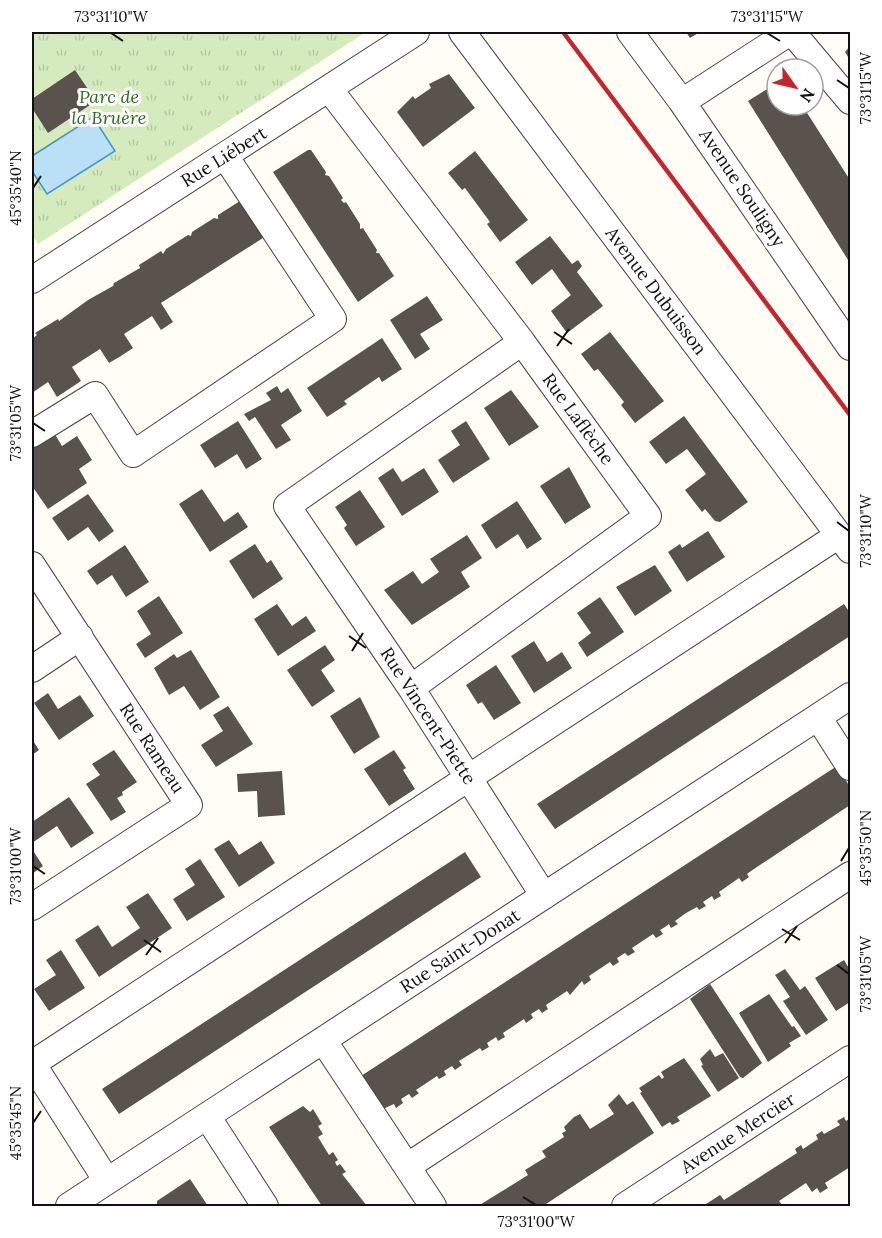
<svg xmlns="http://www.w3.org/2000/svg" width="882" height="1238" viewBox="0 0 882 1238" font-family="Lora,serif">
<defs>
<pattern id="grass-tufts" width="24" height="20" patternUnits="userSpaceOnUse" patternTransform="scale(1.5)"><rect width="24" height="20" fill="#d5ebbd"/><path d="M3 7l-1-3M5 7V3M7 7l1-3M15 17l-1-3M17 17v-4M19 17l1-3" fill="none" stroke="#b6c8a1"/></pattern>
</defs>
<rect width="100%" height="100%" fill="#fffdf5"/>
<path fill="url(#grass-tufts)" d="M32,32H366L38,244L32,235Z"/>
<path fill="#b9e0f7" stroke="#3f96cf" stroke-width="1.5" d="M93,117L115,151L47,194L32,171V156Z"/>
<path fill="#5a524d" d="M686,32H700L690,38Z
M850,46V60L845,52Z
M75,70L96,101L48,133L32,108V99Z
M449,74L475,108L423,147L397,112L413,96L415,99L431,88L429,84Z
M777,83V105H802L850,180V263L748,101Z
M308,150H311L326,172L325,175L329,176L343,198L341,200L344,203L346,202L360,224V229L363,228L377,250L376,253H379L394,276L358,302L273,172Z
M475,151L528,220L500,242L487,224L490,222L465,188L462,190L448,173Z
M240,201L266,236L161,303L173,322L161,330L152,316L124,334L133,348L121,356L109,363L100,349L72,367L81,381L57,397L48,382L32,393V336L33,338L37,335L35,333L58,319L59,321L88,300L113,286L114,283L140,268L139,265L161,251L163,254L166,249L188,235L191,236L192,232L214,218L218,219V215Z
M550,236L572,264L578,260L582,266L577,272L603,306L567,333L551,311L571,295L562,283L552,269L532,285L515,262Z
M427,296L443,320L420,334L430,349L415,359L390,320Z
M610,332L664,401L635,423L621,405L624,402L598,369L594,371L581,354Z
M382,338L402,369L382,382L379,377L344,401L347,404L327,417L307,388Z
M277,386L281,393L288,388L302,411L281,425L291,440L276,449L255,417L249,421L244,414L271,400L266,393Z
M511,390L539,427L509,446L484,408Z
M684,416L748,502L720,522L715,521L705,509L702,512L685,490L706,474L687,449L666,464L649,442Z
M238,421L262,459L246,469L237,454L215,468L200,445Z
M466,421L490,459L453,483L438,460L460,445L451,431Z
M53,431L62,446L77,436L92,460L79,469L87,483L48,509L32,486V446Z
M569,467L591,507L565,524L540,486Z
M393,468L402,482L424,468L439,492L402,516L378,478Z
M202,489L224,522L238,512L248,527L210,552L179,504Z
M360,490L385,527L356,546L344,528L347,525L335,507Z
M88,494L114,531L99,542L88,527L68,541L52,518Z
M517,501L542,539L527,549L518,534L496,549L481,525Z
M708,531L725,557L687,582L668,552L680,544L682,548Z
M467,535L482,558L461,572L470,587L412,625L384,590L413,571L422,584L439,572L430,559Z
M255,544L267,563L271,560L283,579L253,599L229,561Z
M125,545L149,582L126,597L112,575L97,585L87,571Z
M655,565L672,591L635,616L616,587Z
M159,596L183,633L145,658L136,644L151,634L137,611Z
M600,597L624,632L587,657L578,643L591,633L577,613Z
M277,604L292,626L306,616L316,631L278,656L254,619Z
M844,604L850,613V636L555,829L537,804Z
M534,641L547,662L562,652L572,668L534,693L511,656Z
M325,645L335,660L321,670L335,691L312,707L287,670Z
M191,650L220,697L200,710L184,686L169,695L154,668L174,654L177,658Z
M496,665L521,703L494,720L482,702L478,704L466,685Z
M48,693L58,709L80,695L94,716L59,740L34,703Z
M360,697L380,737L354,754L330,716Z
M228,706L253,744L216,767L201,745L223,731L213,715Z
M32,739L39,750L32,755Z
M114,750L137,782L122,792L123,795L117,798L126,812L111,821L86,784L100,775L92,764Z
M394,750L406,768L403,770L415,789L389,806L364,769Z
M837,766L850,787V805L751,871L747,874L749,877L742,882L739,878L719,892L721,896L714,900L712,896L703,902L706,906L699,910L697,907L686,913L675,921L678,924L671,928L669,924L665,927L660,930L663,934L656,938L653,934L632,948L635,952L628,956L625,953L617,958L619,962L613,966L610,962L589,976L591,980L584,985L582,981L570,995L567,991L546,1005L548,1009L542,1013L539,1009L531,1014L533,1018L526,1023L524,1019L503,1033L505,1037L498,1041L496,1037L487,1043L489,1047L482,1051L480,1048L459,1061L462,1065L455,1070L452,1066L444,1071L446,1075L439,1079L437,1076L416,1090L419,1093L412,1098L409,1094L401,1099L403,1103L396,1108L394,1104L383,1109L361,1076Z
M282,771L285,815L258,817L257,791L238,792L237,774Z
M69,797L94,833L71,848L57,826L32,843V822Z
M229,840L239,855L261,841L275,863L239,887L214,849Z
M32,849L43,866L32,874Z
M465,852L481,877L119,1114L102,1089Z
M200,859L225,897L187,921L173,899L195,885L185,869Z
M148,893L172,928L99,977L75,940L98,925L112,947L140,928L126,907Z
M61,950L85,988L49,1011L34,989L56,975L46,960Z
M844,960L850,970V1002L836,1011L815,978Z
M785,969L800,990L805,986L828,1020L806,1035L783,1001L790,997L775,975Z
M710,984L762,1063L743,1078L740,1077L690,999Z
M769,994L792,1027L794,1026L801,1036L789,1043L791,1046L768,1062L739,1013Z
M710,1049L715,1057L723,1053L739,1078L718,1092L701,1066L703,1065L700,1059Z
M684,1058L711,1096L677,1117L680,1121L672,1125L670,1122L662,1127L640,1093L642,1092L639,1088L659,1075L662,1079L664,1077L661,1072Z
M619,1094L627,1105L633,1101L654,1133L543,1206H478L528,1175L525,1170L546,1157L542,1151L564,1137L562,1133L566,1131L564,1127L574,1117L580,1114L590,1129L614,1114L608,1105Z
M303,1106L310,1112L313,1109L322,1124L318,1126L323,1134L318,1137L329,1155L333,1152L338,1160L335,1162L337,1166L340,1164L346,1172L342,1174L367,1206H322L269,1127Z
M844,1117L846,1121L850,1118V1167L825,1183L828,1188L820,1193L817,1188L812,1192L806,1183L779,1201L783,1206H703L720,1195L724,1200L797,1153L795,1149L801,1145L803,1149L818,1139L816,1135L822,1131L824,1134L840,1125L837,1121Z
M190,1179L208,1206H157V1201Z"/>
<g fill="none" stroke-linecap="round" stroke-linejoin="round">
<defs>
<path id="minor" d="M462,32L850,550
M630,32L682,102L850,347
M792,32L850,101
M330,90L522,342L648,516L411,688
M682,102L790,32
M32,280L416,32
M522,342L287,506L411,688L544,896
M32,434L95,395L133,454L333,319L225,156
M32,565L189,805L32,907
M32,669L80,637
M818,717L850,767
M323,1040L433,1206
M32,1063L107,1181
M32,1064L839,535
M207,1116L265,1206
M408,1166L850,875
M69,1206L850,696
M625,1206L850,1059"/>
</defs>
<use href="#minor" stroke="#444" stroke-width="28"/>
<use href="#minor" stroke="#fff" stroke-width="26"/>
<path stroke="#c4262e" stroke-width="4.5" d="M563,32L850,415"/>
</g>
<path fill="none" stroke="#111" stroke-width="2" d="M111,33L123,41M767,33L780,41M837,80L849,88M33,188L41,176M554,332L572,344M557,346L569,329M33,423L45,431M837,522L849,531M349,636L366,648M352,651L363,633M841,861L849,848M33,866L45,874M782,929L800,940M144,940L161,952M785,943L797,926M146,955L158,938M837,965L849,974M33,1123L41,1111M523,1197L536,1205"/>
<g text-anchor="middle" stroke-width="6" stroke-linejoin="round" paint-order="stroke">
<g font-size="18" font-style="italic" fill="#2f6b1f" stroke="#fff">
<text x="109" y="103">Parc de<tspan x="109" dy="21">la Bruère</tspan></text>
</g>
<g font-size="18" fill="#111" stroke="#fff">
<text transform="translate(224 157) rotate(-32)" y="6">Rue Liébert</text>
<text transform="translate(742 188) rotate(56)" y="6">Avenue Souligny</text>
<text transform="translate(656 291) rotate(53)" y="6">Avenue Dubuisson</text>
<text transform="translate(578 419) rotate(54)" y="6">Rue Laflèche</text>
<text transform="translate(428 716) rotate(57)" y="6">Rue Vincent-Piette</text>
<text transform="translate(152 748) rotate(57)" y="6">Rue Rameau</text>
<text transform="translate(460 951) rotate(-33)" y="6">Rue Saint-Donat</text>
<text transform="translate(738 1133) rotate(-33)" y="6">Avenue Mercier</text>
</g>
</g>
<rect width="882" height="1238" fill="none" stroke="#ffffff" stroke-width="66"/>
<g transform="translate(795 87) rotate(124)"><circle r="28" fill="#ffffff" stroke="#a0a0a0" stroke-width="1.5"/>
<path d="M0-4.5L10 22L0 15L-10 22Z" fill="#c4262e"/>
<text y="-9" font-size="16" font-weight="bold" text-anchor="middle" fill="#111111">N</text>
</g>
<rect x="33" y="33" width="816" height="1172" fill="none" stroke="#111" stroke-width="2"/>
<g font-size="15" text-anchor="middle" fill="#111">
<text x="111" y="22">73°31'10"W</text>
<text x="767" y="22">73°31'15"W</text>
<text transform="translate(866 88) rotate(-90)" y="5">73°31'15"W</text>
<text transform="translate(16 188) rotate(-90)" y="5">45°35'40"N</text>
<text transform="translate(16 423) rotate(-90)" y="5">73°31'05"W</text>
<text transform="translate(866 531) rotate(-90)" y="5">73°31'10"W</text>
<text transform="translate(866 848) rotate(-90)" y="5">45°35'50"N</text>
<text transform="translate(16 866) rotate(-90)" y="5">73°31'00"W</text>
<text transform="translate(866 974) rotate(-90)" y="5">73°31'05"W</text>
<text transform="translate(16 1123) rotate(-90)" y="5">45°35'45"N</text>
<text x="536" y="1227">73°31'00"W</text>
</g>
</svg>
